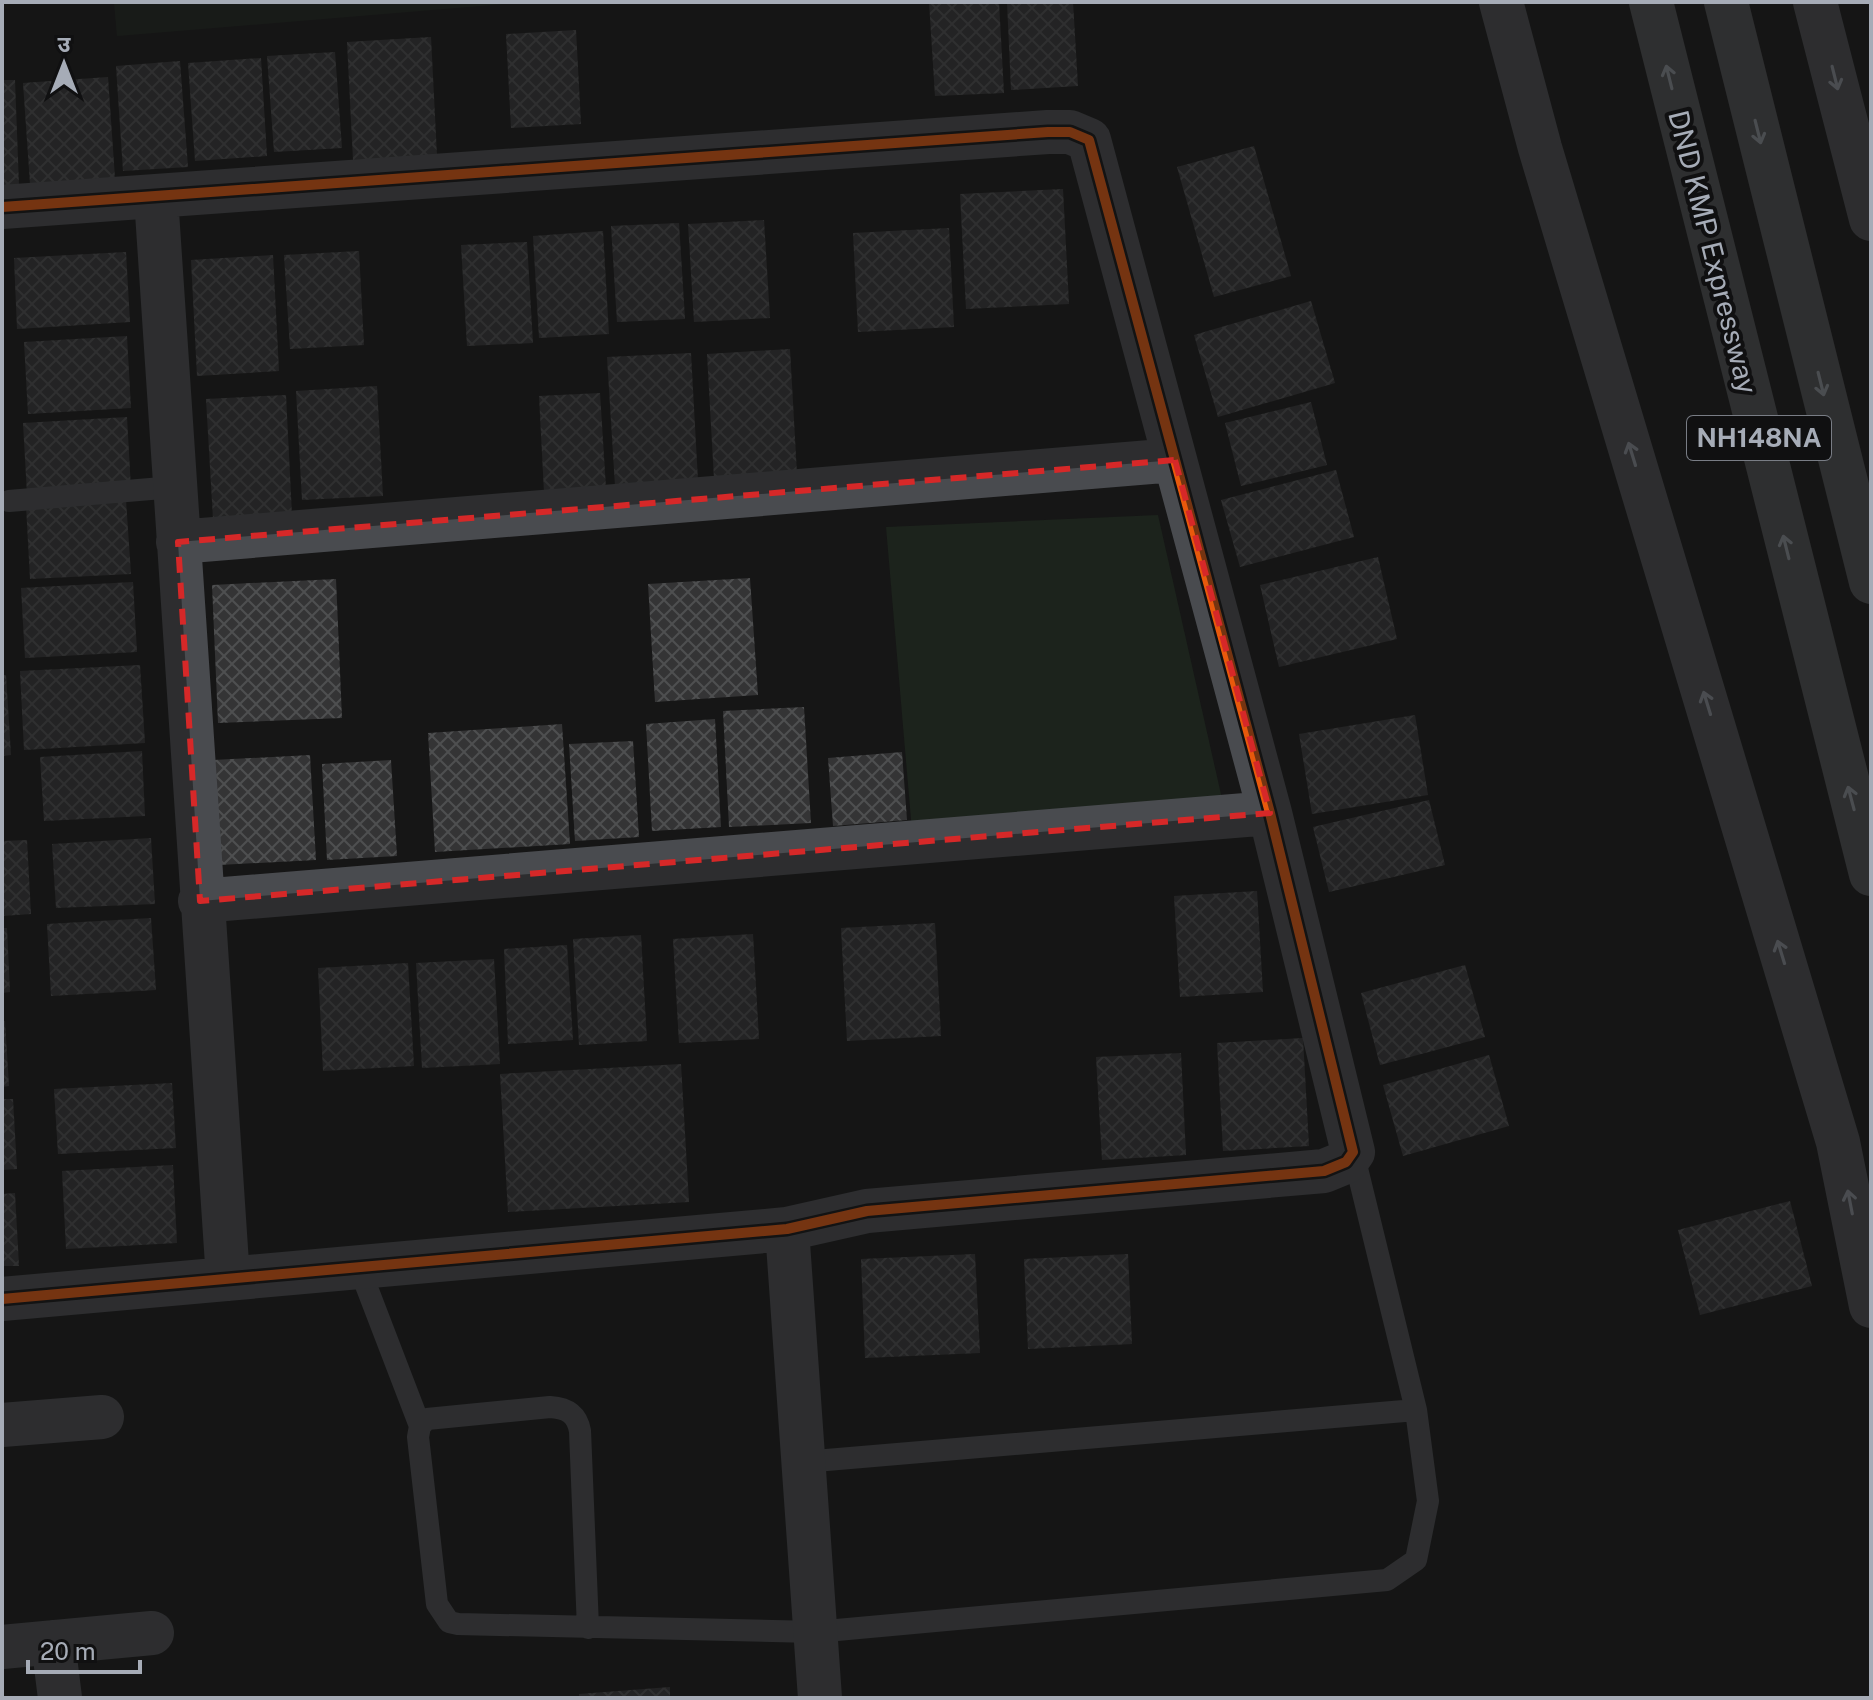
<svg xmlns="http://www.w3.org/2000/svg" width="1873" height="1700" viewBox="0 0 1873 1700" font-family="'Public Sans','Noto Sans Devanagari',sans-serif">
<defs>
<pattern id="building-cross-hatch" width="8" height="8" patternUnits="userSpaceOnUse" patternTransform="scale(2)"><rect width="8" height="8" fill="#343435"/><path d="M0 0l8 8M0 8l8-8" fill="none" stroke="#4e4f50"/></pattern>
</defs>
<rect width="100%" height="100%" fill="#161616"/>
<path fill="#1c231c" d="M114,2H529L117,36Z
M1158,515L1225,812L912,831L886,527Z"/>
<path fill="url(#building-cross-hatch)" d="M929,2H999L1004,93L935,96Z
M1007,2H1073L1078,86L1011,90Z
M576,30L581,124L511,128L506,34Z
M431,37L437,156L353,160L347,42Z
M335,52L342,148L274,152L267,56Z
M261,58L267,156L195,161L188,63Z
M180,61L188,167L123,171L116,66Z
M108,77L115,178L30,184L23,83Z
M2,80H15L19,186H2Z
M1254,146L1291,276L1214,297L1177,167Z
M1063,189L1069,304L966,309L960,194Z
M764,220L770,318L694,322L688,224Z
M679,223L685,319L617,322L611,226Z
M949,228L954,327L858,332L853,233Z
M603,231L609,334L539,338L533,236Z
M527,242L533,343L467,346L461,245Z
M359,251L364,345L290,349L284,255Z
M126,252L130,322L17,329L14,258Z
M273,255L279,371L197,376L191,260Z
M1311,301L1335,383L1218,417L1194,335Z
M127,336L131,408L28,414L24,342Z
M790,349L797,474L714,479L707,354Z
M691,353L698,481L615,486L607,357Z
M377,386L383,496L302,500L296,391Z
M600,393L606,488L544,492L539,396Z
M286,395L292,515L213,519L206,399Z
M1311,402L1327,465L1241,486L1225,423Z
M127,417L131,489L27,494L23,423Z
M1336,470L1354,537L1240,567L1221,500Z
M126,500L131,574L30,579L26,505Z
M1378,557L1397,639L1279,667L1260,585Z
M750,578L758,695L655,702L648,584Z
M336,579L342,718L218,723L212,585Z
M133,582L137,652L25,658L21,588Z
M140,665L145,743L24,750L20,671Z
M2,675H6L11,755L2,756Z
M804,707L811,823L729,827L723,711Z
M1415,715L1428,795L1312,814L1299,734Z
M715,719L721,827L652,831L646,724Z
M562,724L570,844L435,852L428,733Z
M633,741L639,837L575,841L569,744Z
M142,751L145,816L44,821L40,757Z
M902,752L907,820L833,826L828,758Z
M310,755L316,860L219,865L213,760Z
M391,760L397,856L327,860L322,764Z
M1429,800L1445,865L1329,892L1313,827Z
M151,838L155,904L56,908L52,844Z
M27,840L31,914L2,916V841Z
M1257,891L1263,992L1180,997L1174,896Z
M151,918L156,990L51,996L47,924Z
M935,923L941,1036L847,1041L841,928Z
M2,928H7L10,992L2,993Z
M753,934L759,1039L679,1043L673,939Z
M641,935L647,1041L579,1045L573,939Z
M567,945L573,1040L508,1044L504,949Z
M494,959L500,1064L422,1068L416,963Z
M408,963L414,1066L323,1071L318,968Z
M1465,965L1485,1037L1380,1065L1361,993Z
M2,1021H5L9,1086L2,1087Z
M1303,1038L1309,1146L1223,1151L1217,1043Z
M1181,1053L1186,1155L1102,1160L1096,1057Z
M1489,1055L1509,1126L1403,1156L1383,1085Z
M681,1064L689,1202L508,1212L500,1074Z
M172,1083L176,1148L58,1154L54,1089Z
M2,1099H13L17,1169L2,1170Z
M173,1165L177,1243L66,1249L62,1171Z
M15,1193L19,1266H2V1194Z
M1790,1201L1812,1286L1700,1315L1678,1230Z
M975,1254L980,1353L865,1358L861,1259Z
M1128,1254L1132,1344L1028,1349L1024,1259Z
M670,1687V1698H579V1694Z"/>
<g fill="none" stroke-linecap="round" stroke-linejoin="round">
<path stroke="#494b4f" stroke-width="22" d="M9,501L174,487
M359,1267L420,1426
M803,1462L1416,1410
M588,1628L580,1431C577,1414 567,1408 550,1407L427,1419L420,1426L418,1437L437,1604L449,1622L458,1624L815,1632L1387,1580L1416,1560L1428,1501L1416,1410L1353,1152"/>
<path stroke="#494b4f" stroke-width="44" d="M156,197L228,1279
M2,207L1048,132H1070L1089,140L1270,813L1353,1152L1346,1162L1324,1171L867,1211L787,1229L2,1299
M178,542L1175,460
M200,901L1270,813
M787,1229L820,1698
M2,1425L102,1417
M53,1642L60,1698
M2,1647L152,1633"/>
<path stroke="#494b4f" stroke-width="44" d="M1501,2L1540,148L1838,1142L1871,1306
M1815,2L1871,219"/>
<path stroke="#4c4e50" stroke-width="44" d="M1651,2L1871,874
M1726,2L1871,582"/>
<defs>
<path id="cycleway" d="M2,207L1048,132H1070L1089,140L1270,813L1353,1152L1346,1162L1324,1171L867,1211L787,1229L2,1299"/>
</defs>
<use href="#cycleway" stroke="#101011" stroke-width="15"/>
<use href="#cycleway" stroke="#e8590c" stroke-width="10"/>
</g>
<defs><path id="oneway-shaft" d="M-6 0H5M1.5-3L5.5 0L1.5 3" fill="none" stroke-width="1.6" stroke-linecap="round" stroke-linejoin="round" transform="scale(2)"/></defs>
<g stroke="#8b9098">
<use href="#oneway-shaft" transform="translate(1669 77) rotate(-104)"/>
<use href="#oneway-shaft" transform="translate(1758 132) rotate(76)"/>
<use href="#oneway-shaft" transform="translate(1821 384) rotate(76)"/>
<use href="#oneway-shaft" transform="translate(1786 547) rotate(-104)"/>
<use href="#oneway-shaft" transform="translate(1851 798) rotate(-105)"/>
</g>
<g stroke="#8a8f98">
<use href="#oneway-shaft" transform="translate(1835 78) rotate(76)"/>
<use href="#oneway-shaft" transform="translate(1632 454) rotate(-107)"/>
<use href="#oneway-shaft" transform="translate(1707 703) rotate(-107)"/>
<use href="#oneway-shaft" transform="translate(1781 952) rotate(-107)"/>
<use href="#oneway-shaft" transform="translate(1850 1202) rotate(-101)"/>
</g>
<path d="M0 0H1873V1700H0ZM1175,460L1270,813L200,901L178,542Z" fill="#161616" fill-opacity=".55" fill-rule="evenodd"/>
<path fill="none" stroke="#d62828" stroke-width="6" stroke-dasharray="16 10" stroke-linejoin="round" d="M1175,460L1270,813L200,901L178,542Z"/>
<g text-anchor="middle" stroke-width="8" stroke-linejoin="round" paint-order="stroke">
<rect fill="#101011" stroke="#797d85" stroke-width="2" x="1687" y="416" width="144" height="44" rx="6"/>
<g font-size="26" font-weight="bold" fill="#a6acb7">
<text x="1759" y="447">NH148NA</text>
</g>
<g font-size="28" fill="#a6acb7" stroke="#101011">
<text transform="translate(1713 252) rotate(76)" y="10">DND KMP Expressway</text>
</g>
</g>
<rect width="1873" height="1700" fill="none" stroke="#a6acb7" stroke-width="8"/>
<g transform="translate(64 64)" stroke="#101011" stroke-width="6" paint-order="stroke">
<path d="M0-6L14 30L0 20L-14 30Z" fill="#a6acb7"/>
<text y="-12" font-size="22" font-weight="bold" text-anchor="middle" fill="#a6acb7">उ</text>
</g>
<path d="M28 1660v12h112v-12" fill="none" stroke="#a6acb7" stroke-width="4"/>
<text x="40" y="1660" font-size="24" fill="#a6acb7" stroke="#101011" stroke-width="6" paint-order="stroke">20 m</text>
</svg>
